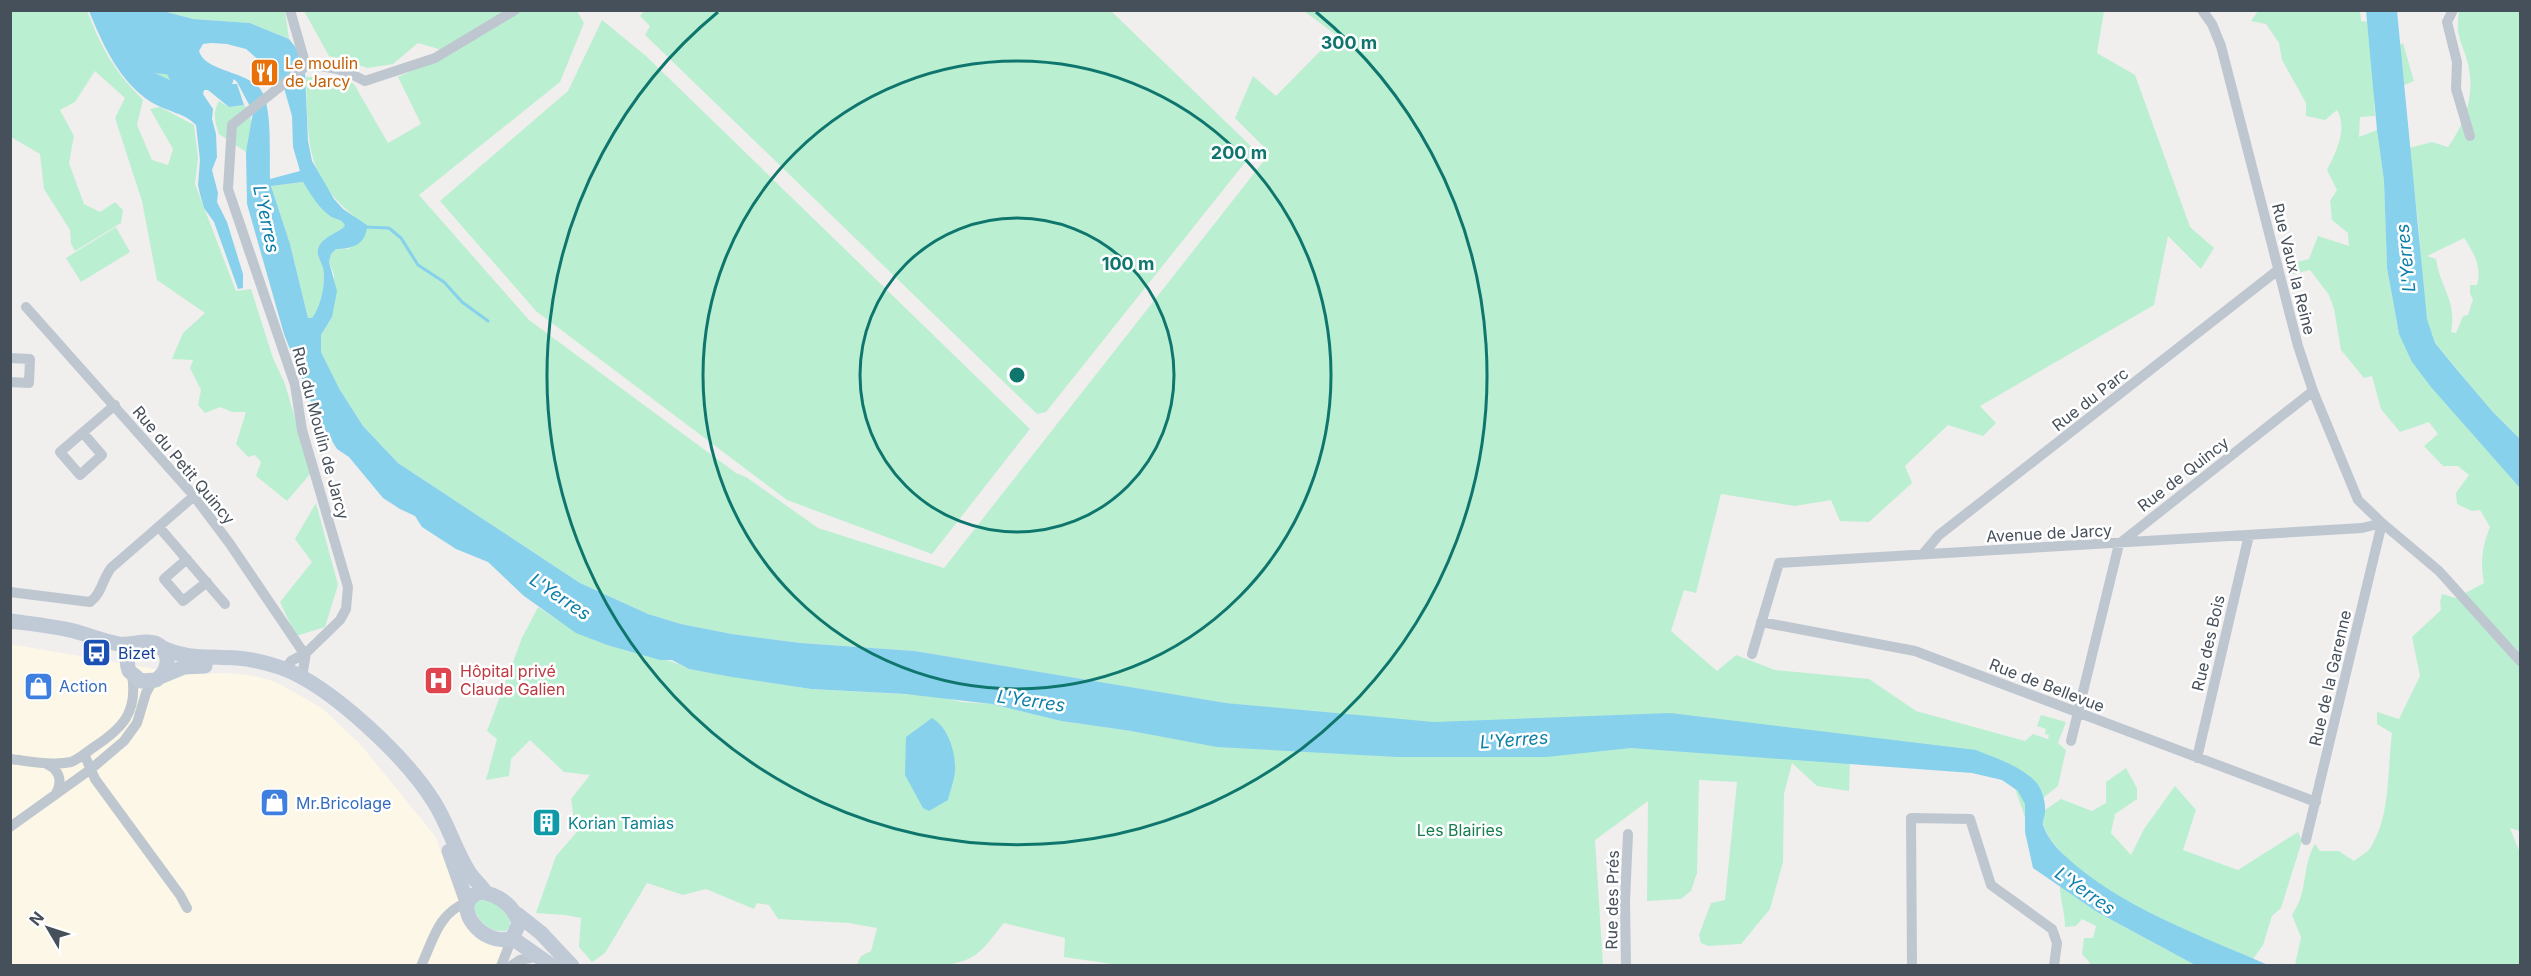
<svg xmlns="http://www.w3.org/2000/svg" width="2531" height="976" viewBox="0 0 2531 976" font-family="Inter,sans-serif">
<rect width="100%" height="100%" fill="#f1eeee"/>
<path fill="#fcf7e6" d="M10,644L185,674L227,673L254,676L276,682L322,708L361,745L435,836L474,934L505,948L496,965H11Z"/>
<path fill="#bbefd2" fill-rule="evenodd" d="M11,11H87C103,51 113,69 143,100L137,125L152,160L168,165L173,149L150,109L160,107L194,125L198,158L195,184L236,291L251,289L273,358L285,384L311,473L287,501L256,476L261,462L255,455L248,457L236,444L246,412H232L220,407L205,413L198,405L201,390L190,368L193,360L172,359L183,333L205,313L157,280L142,201L115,118L125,98L95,71L75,102L60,110L74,136L69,163L84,204L100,212L115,202L123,210L121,223L75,251L71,244L70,230L44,189L40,154L11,137Z
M163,11H285L289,39L250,23L193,19Z
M304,11H577L584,23L560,82L419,195L529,320L736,473L746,477L818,528L944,568L1270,153L1235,118L1253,76L1276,96L1336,35L1304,11H2104L2097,53L2135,75L2190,227L2214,248L2201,269L2168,236L2154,305L1980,406L1996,423L1983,436L1948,425L1905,466L1912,483L1869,522L1840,521L1831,500L1795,506L1721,494L1696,593L1684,590L1671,631L1717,671L1736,655L1775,670L1869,679L1916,711L2025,741L2033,734L2048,739L2049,735L2045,734L2046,729L2037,726L2041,715L2066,722L2058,743L2066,750L2058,786L2032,807L2026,820L2010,774L1850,761L1849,791L1817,786L1792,763L1784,794L1783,862L1770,909L1741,944L1708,946L1701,943L1699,935L1711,903L1725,900L1737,782L1699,780L1697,873L1691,891L1681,899L1647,901L1648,801L1595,840L1603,965H1119L1064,957L1065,938L1004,923C994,934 985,950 972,957C946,972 888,965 857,965L861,956L871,951L877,928L849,923L778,919L769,905L757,903L754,909L706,889L683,895L647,883L605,953L592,962L579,947L581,918L565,915L536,913L556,856L576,833L571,799L590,775L564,772L530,740L511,759L509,776L486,780L497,739L487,731L522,638L538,607C561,622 582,637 608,645C635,654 664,656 689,669L811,689L937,696L962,702L992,704L1061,721L1131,731L1295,710L1226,703L915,651L801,643L732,634L681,624L648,614L580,583L398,463L363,426L340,390L321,352V335L332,317L334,275L329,262L331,254L336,249H349L367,226C305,182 308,147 306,77L336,76L354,84L388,143L421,124L398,77L452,53L418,43L393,64L368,68L329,56Z
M644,11H1111L1255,150L1046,412L1037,414L645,35L650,26L640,16Z
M2258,11H2360L2361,21L2367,22L2369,42L2392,51L2403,43L2414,81L2393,90L2374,103L2375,116L2360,117L2359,137L2377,130L2384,181L2387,268L2399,334L2520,488V831L2510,828L2520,853V965H2295L2301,937L2292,915C2309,890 2301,868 2315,844L2320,851H2339L2354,861C2360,856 2369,852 2372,845C2391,812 2387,770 2392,733L2377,724V712L2399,719L2420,676L2412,637L2441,610L2440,602L2442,594L2456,598L2484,583C2480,562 2482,547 2490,527L2480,510L2472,511L2457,504L2456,493L2469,475L2458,466H2443L2424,446L2438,434L2429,422L2400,432L2381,409L2372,376L2364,378L2341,350L2334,309L2329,295L2310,270L2288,275L2285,265L2309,259L2318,236L2349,246L2348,233L2332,220L2330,201L2337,190L2327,170C2336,152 2348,129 2337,110L2325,120L2306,116V103L2282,60L2279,43L2266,24L2251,21Z
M2459,11H2520V439L2492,411L2435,343L2427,319L2424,300L2418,220L2409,148L2432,142L2448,147C2466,122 2475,95 2468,64C2462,39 2455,39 2459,11ZM2464,238C2474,253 2482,267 2477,285H2470V294L2473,299L2468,315L2463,316L2456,333L2451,332C2457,300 2441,290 2436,259L2427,256Z
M602,20L646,56L1030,429L932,554L787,500L536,311L440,201L568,91Z
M123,38C142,48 162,61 171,81L142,67Z
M219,101L229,107L244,105C256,120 251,135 246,152L219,134C215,122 212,113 219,101Z
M304,182C314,200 324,215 344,222L346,226C338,233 324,236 319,246C315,254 321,261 323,268C326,283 321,306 312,318H308L290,244L271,186Z
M116,227L130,252L81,282L66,258Z
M316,503L338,585L325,627L296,636L280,602L312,562L295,539Z
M2126,768L2137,788V799L2115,814L2111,833L2131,855L2144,829L2175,786L2196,810L2183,850L2238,870L2298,832L2302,841L2281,908L2272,916L2263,945L2253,959C2191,933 2091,895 2051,840C2049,836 2043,828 2043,823C2042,820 2045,813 2045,810L2061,799L2092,811L2106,803V782Z
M2060,886L2097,912L2195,965H2089L2090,963L2082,954L2084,938H2093L2096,926L2082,919L2076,926L2065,927C2065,912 2060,900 2060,886Z
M477,899L497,903L510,919V926L506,931C490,933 480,923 474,909Z"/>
<path fill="#88d1ec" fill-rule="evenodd" d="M89,11H163L193,19L250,23L289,39L297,49L305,73L308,141L312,161L334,199L343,209L367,225C367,244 352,249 336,249L331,254L329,262L337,291L332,317L321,335V352L340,390L363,426L398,463L580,583L648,614L681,624L732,634L801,643L915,651L1226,703L1434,722L1670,713L1976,750C1995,758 2021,766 2036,782C2042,789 2046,803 2045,812C2045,816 2042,821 2043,825C2046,835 2056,848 2064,855C2121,908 2198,934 2268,965H2195L2097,912L2033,868L2025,832V804L2018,791L2002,780L1972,773L1631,748L1546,757H1397L1217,747L1131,731L1061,721L992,704L905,694L811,689L732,677L689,669L672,660H660L607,645L576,633L524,596L488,562L456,549L422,527L415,516L400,509L383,498L349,457L337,449L316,415L284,334L247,204L246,152L253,112L237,82L234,79L232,84H237L244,105L229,107L208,90H204L203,94L213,109L212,119L216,134L217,157L212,170L218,193L217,202L227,222L243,274V288L238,289L214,222L204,208L200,194L198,185L200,160L196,125C185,113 165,111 151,102C119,81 103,45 89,11ZM124,40C141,45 163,63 170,80L142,67ZM211,43L227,44L246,49L262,63L284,88L292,116L293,147L300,171L270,179C269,157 273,108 261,90C248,71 205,72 199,51L203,44ZM303,182C311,195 318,207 330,216C336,220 343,219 345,226C338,233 324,236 319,246C315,254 321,261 323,268C326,283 321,306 312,318H308L290,244L271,186Z
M2366,11H2397L2427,319L2435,343L2453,365L2492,411L2520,439V488L2431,387L2412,362L2399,334L2387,268L2384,181L2377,130Z
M932,718C949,728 956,753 955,772C954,781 950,791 948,800L929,811L923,808L905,775L906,737Z"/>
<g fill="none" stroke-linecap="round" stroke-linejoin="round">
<path stroke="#88d1ec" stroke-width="3" d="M364,227L389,228L401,238L418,265L444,282L462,302L488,321"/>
<path stroke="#88d1ec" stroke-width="20" d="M104,10C109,25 142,59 156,63C164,65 176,64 185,64"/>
<path stroke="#bec7d0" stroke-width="10" d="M290,10L306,66
M2202,10L2212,24L2221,46L2298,346L2313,391L2358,500L2382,523L2439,571L2520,661
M2453,10L2447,22L2457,62L2456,89L2470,136
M26,307L194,496L230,544L301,649L306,653
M10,358L30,359L29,383L10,382
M83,433L102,455L80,475L60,452L115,405
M159,527L225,604
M1923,554L1939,535L2278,270
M187,559L164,579L183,601L207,582
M10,592L90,602C102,593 102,580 111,568L194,496
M1761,622L1915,651L2316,802
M1752,654L1779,563L2362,528L2382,523
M285,669L291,661L306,653L340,620L346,609L348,587L302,430L295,385L228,189L232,125L306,66C328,65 345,70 365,81L435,58L515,10
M302,677L306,653
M2071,741L2119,544L2313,391
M84,754L95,779L180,895L187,908
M2197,758L2249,535
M10,759C29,761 52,766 71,762C79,759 87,752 94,747C123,728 138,712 132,675
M44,763C59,768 64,781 55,795
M10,827L91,769L124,741L137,723L146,693L152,682
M2306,840L2382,523
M421,966C434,938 438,914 467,902
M501,966L512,938
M511,966L520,960L539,956
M1626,966L1625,901L1628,834
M1912,966L1911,818L1970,819L1991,885L2052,929L2057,943L2054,966"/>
<path stroke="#c0cad7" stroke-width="15" d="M10,621C32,624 53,626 74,631C89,635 103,641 119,644C130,646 144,639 155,643C172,650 170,671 156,680L141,681L129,671C125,659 128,650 139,643
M161,647C186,660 211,656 237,658C252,659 267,663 282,668C331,686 406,757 434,802C448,824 455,850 469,872C473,879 481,885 486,893
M162,676L184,667L205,666
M449,851L467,902
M480,892C499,894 515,907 519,924L512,938C484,949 447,904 480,892Z
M517,914L541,933L572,966
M512,938L552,966"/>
</g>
<g fill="none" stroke="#0f766e" stroke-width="3">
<circle cx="1017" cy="375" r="157"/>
<circle cx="1017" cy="375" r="314"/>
<path d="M1316 12A470 470 0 1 1 718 12"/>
</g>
<defs>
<symbol id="restaurant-square" viewBox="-11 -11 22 22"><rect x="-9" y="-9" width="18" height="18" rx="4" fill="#e8710a" stroke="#fff"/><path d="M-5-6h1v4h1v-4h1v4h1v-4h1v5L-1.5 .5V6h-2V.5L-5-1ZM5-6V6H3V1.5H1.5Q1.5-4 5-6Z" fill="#fff"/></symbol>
<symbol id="bus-square" viewBox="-11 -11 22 22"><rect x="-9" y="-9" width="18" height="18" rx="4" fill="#1a4fb4" stroke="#fff"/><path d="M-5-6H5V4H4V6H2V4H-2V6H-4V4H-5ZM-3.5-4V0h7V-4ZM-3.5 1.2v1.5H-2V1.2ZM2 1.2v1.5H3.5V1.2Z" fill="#fff"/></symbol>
<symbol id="hospital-square" viewBox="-11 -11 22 22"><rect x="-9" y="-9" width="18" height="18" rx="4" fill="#e0444e" stroke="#fff"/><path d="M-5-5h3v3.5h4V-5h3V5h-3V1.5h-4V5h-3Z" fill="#fff"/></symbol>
<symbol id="shop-square" viewBox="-11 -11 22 22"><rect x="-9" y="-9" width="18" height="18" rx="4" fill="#3f7fe0" stroke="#fff"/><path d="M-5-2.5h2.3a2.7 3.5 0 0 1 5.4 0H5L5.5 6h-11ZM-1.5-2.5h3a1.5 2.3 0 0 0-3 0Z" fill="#fff"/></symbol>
<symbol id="building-square" viewBox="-11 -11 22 22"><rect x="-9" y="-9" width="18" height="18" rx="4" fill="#0f9aa8" stroke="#fff"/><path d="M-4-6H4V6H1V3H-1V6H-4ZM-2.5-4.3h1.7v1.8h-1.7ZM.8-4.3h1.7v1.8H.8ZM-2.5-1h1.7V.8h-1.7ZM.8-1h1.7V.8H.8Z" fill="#fff"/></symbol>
</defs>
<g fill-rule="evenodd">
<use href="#restaurant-square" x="248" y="56" width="33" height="33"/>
<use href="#bus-square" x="80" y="636" width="33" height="33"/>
<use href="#hospital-square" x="422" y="664" width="33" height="33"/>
<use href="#shop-square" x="22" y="670" width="33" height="33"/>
<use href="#shop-square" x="258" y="786" width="33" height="33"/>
<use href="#building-square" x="530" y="806" width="33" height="33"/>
</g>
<g text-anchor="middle" stroke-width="5" stroke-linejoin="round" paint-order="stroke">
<g font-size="16" fill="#c56008" stroke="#fff" text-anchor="start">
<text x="285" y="69">Le moulin<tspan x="285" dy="18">de Jarcy</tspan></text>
</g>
<g font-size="16" fill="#46505b" stroke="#fff">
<text transform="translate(2294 269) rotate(76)" y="6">Rue Vaux la Reine</text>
<text transform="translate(2090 399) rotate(-38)" y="6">Rue du Parc</text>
<text transform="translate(321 433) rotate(75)" y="6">Rue du Moulin de Jarcy</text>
<text transform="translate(184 465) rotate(50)" y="6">Rue du Petit Quincy</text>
<text transform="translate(2183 474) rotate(-38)" y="6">Rue de Quincy</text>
<text transform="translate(2049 533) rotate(-3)" y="6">Avenue de Jarcy</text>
<text transform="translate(2208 643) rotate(-77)" y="6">Rue des Bois</text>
<text transform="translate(2330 678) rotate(-77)" y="6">Rue de la Garenne</text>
<text transform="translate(2047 685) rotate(21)" y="6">Rue de Bellevue</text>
<text transform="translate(1612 900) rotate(-89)" y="6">Rue des Prés</text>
</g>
<g font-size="16" fill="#164399" stroke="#fff" text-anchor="start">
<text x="118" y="659">Bizet</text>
</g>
<g font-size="16" fill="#be3a42" stroke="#fff" text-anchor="start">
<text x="460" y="677">Hôpital privé<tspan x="460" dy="18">Claude Galien</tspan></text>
</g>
<g font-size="16" fill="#366cbe" stroke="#fff" text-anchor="start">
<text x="59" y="692">Action</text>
<text x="296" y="809">Mr.Bricolage</text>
</g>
<g font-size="16" fill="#0d838f" stroke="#fff" text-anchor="start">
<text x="568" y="829">Korian Tamias</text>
</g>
<g font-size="16" fill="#167d4f" stroke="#fff">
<text x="1460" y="836">Les Blairies</text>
</g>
<g font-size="18" font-style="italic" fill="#0c7fa9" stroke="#fff">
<text transform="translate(266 219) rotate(78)" y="6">L'Yerres</text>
<text transform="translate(2406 258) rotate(-96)" y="6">L'Yerres</text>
<text transform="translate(560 597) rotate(34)" y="6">L'Yerres</text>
<text transform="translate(1031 701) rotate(8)" y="6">L'Yerres</text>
<text transform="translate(1514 740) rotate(-4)" y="6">L'Yerres</text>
<text transform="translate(2085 891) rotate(35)" y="6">L'Yerres</text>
</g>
</g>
<circle cx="1017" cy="375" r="9" fill="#0f766e" stroke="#fff" stroke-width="3"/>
<g font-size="18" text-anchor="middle" font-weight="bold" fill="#0f766e" stroke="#fff" stroke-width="5" stroke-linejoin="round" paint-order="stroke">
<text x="1349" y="49">300 m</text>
<text x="1239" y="159">200 m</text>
<text x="1128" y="270">100 m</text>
</g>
<rect width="2531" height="976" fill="none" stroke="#46505b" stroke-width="24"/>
<g transform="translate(48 928) rotate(309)" stroke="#ffffff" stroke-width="4.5" paint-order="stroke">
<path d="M0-4.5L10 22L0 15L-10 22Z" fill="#46505b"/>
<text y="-9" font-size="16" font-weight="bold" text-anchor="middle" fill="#46505b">N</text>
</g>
</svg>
